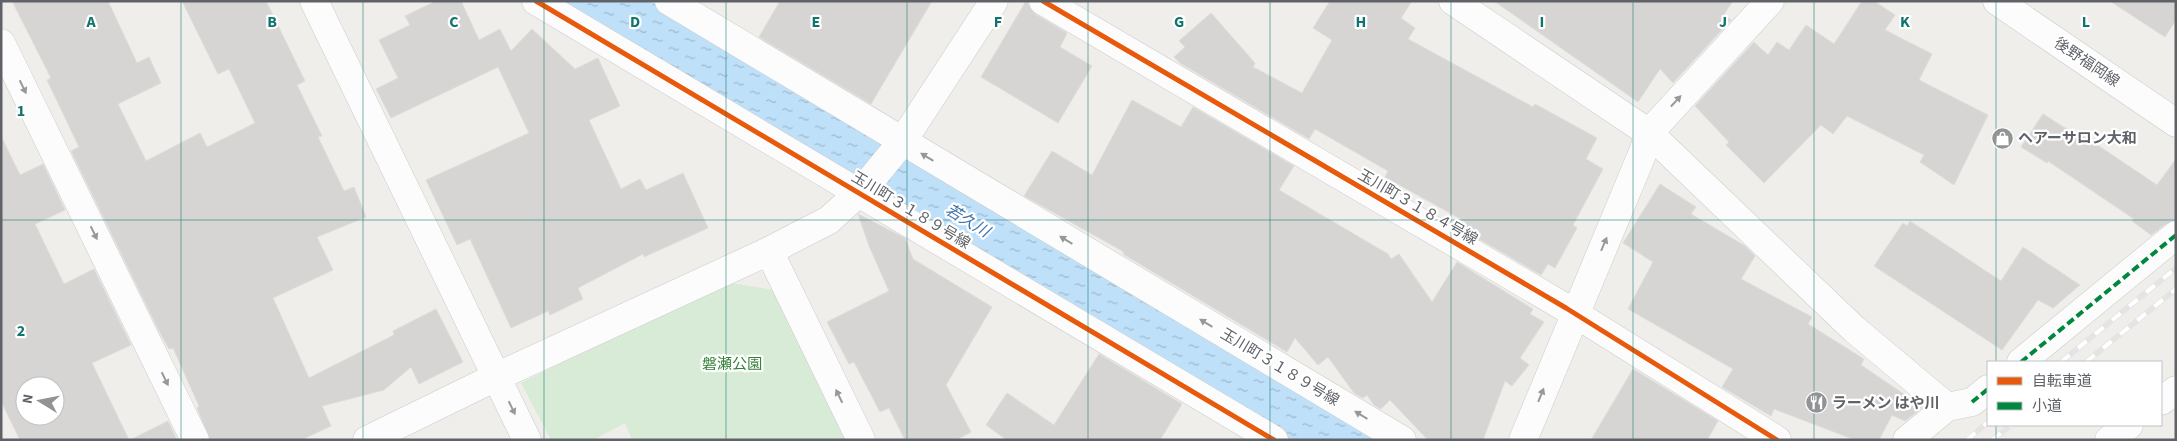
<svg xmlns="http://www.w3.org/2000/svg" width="2177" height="441" viewBox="0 0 2177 441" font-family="'Source Sans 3','Noto Sans JP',sans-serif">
<defs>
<pattern id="water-ripples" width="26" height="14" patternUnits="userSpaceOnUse" patternTransform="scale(1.25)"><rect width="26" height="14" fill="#bfe0f9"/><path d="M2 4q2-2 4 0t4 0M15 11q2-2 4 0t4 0" fill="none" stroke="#9eb9cd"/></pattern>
</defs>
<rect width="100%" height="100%" fill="#efeeea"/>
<path fill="#d8ebd6" d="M724,282L781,291L854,440H632L625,423L593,440H551L521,383Z"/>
<path fill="url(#water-ripples)" d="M552,1H650L1384,440H1285Z"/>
<path fill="#d6d5d3" stroke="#deddd9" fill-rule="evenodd" d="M12,1H108L137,63L149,57L161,83L118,104L146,161L200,133L207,147L255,123L229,69L218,74L182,1H266L305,81L297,85L322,136L318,137L344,191L354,187L366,217L317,237L333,270L273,298L309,378L394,335L393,331L436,309L463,362L419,384L411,367L384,390L322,406L331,426L301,440H210L197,408L199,406L173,348L169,349L159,331L71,151L79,147L47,80L51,78Z
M436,1H461L479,40L500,29L511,51L532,29L575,69L598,58L620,106L589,120L621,189L640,179L646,190L683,173L708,228L644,257L643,254L578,288L583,299L550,315L548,311L511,328L470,239L457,245L426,180L529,133L498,67L391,118L376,89L398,78L379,40L410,25L405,16Z
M780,1H932L871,104L759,37Z
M1026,1L1035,14L1067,33L1060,47L1092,66L1058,123L981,77Z
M1330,1H1412L1401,18L1415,28L1408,39L1533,107L1535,104L1597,138L1586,159L1603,169L1573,225L1577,228L1555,268L1548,264L1541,275L1462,229L1466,222L1385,177L1388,171L1315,129L1309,139L1180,63L1174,57L1185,47L1179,41L1211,13L1255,63L1253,67L1302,93L1332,40L1313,28Z
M1494,1H1733L1724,14L1731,20L1673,83L1660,69L1638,102Z
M1862,1H1874L1895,15L1885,30L1932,54L1919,80L1988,115L1954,185L1920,162L1924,155L1847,116L1833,134L1821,125L1764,183L1726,145L1729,142L1695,106L1754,42L1768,55L1777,42L1789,50L1806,25L1834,44Z
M2110,1H2176V20L2165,37Z
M1132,100L1181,127L1193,107L1294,166L1279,190L1388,254L1391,259L1399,254L1432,302L1457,262L1533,309L1530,314L1544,322L1520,358L1529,365L1512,386L1505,381L1483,440H1428L1390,400L1381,409L1374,405L1367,395L1363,398L1354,393L1328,357L1318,365L1295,338L1287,352L1123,254L1124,252L1024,196L1052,151L1092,175Z
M2043,114L2076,135L2078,132L2157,185L2176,159V220L2167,223L2151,235L2132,221L2134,219L2048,161L2047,163L2021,147Z
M1,136L20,175L43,164L65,210L35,224L64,284L94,269L131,345L92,363L129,440H20L1,401ZM25,386H55V416H25Z
M1660,184L1696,207L1691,214L1745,246L1755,256L1741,279L1812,317L1808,324L1864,359L1861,365L1923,407L1905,421L1892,415L1879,440H1855L1774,409L1771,416L1722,387L1733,369L1628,309L1653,262L1623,243Z
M858,214L905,238L913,259L992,307L946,385L971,432L956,440H905L889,408L880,412L854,362L849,364L827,322L889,291L869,246Z
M1910,221L2001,281L2023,247L2080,285L2053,308L2038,300L2002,350L1874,266L1903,223L1907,226Z
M1099,354L1182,404L1160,440H1007L986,425L1007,393L1054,425Z
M1633,369L1718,421L1707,440H1591Z
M168,421L177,440H130Z"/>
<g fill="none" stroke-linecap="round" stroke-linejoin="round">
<defs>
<path id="street" d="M314,1L527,440
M536,1L1274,440
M669,1L1402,440
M1043,1L1566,308L1777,440
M1453,1L1649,133L1854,329L1947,407
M1,43L195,440
M769,251L861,440
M2021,362L2176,235
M1523,440L1643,152L1649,133L1770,1
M1907,440L1947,407L1972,402L1988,389"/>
<path id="secondary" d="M1997,1L2176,123
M2161,401L2176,390
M367,440L496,377L769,251L829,220L865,187L902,142L994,1
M2109,440L2129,425"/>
</defs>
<use href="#street" stroke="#cbcccc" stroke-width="29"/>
<use href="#secondary" stroke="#cacacb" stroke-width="29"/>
<use href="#street" stroke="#fdfcfc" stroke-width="28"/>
<use href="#secondary" stroke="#fdfcfc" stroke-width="28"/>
<defs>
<path id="rail" d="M2061,362L2176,268
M2086,362L2176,289
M1967,440L1988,422
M1992,440L2011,425"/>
</defs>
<use href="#rail" stroke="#e4e4e4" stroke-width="5.5"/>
<use href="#rail" stroke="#fff" stroke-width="4" stroke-dasharray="11" stroke-linecap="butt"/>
<path stroke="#00873e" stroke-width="4" stroke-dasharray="8 4" stroke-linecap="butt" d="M2021,362L2176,235
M1972,402L1988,389"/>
<defs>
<path id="cycleway" d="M536,1L1274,440
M1043,1L1566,308L1777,440"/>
</defs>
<use href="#cycleway" stroke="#fff" stroke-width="8"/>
<use href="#cycleway" stroke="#e8590c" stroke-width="5"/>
</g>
<defs><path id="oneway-solid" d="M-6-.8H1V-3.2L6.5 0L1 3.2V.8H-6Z" transform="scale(1.25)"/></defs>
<g fill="#96999c">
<use href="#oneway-solid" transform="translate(23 87) rotate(64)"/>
<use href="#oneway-solid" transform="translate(1676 101) rotate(-47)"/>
<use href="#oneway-solid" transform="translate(927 157) rotate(-149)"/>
<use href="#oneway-solid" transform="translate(94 233) rotate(64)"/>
<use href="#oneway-solid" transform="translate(1066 240) rotate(-149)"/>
<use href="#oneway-solid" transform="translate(1604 244) rotate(-67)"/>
<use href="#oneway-solid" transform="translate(1206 323) rotate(-149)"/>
<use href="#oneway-solid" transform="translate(165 379) rotate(64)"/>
<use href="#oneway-solid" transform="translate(1541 395) rotate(-68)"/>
<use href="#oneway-solid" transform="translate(839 396) rotate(-116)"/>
<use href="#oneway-solid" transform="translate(512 408) rotate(64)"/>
<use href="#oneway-solid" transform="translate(1361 415) rotate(-149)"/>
</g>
<path fill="none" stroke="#0f766e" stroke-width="1" stroke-opacity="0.55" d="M181,1V440M363,1V440M544,1V440M726,1V440M907,1V440M1088,1V440M1270,1V440M1451,1V440M1633,1V440M1814,1V440M1996,1V362M1,220H2176M1996,425V440"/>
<defs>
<symbol id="shop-disc" viewBox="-11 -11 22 22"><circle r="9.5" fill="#919496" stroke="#fff"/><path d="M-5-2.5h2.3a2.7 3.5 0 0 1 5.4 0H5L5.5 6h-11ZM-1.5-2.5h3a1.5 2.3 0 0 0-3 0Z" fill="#fff"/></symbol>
<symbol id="restaurant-disc" viewBox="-11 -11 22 22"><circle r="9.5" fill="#919496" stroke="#fff"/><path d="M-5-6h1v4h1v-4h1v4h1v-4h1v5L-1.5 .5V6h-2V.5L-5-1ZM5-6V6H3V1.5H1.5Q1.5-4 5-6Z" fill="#fff"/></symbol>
</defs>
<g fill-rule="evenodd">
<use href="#shop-disc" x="1990" y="126" width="25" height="25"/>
<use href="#restaurant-disc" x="1804" y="390" width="25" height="25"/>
</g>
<g text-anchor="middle" stroke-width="4.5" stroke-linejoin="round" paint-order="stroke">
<g font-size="15" fill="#5f6368" stroke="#fff">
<text transform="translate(2087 62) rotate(34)" y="5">後野福岡線</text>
<text transform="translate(1418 207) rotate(30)" y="5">玉川町３１８４号線</text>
<text transform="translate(911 210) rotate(31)" y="5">玉川町３１８９号線</text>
<text transform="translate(1280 367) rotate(31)" y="5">玉川町３１８９号線</text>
</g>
<g font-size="15" font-weight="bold" fill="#5f6368" stroke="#fff" text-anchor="start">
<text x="2018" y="143">ヘアーサロン大和</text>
<text x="1832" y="408">ラーメン はや川</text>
</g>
<g font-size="15" fill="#348238" stroke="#fff">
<text x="732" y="369">磐瀬公園</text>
</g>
<g font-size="16" font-style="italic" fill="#4174aa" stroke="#fff">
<text transform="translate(968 220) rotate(31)" y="6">若久川</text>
</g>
</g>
<g font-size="16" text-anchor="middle" font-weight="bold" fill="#0f766e" stroke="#fff" stroke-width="4.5" stroke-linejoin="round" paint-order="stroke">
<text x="91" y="27">A</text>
<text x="272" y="27">B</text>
<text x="454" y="27">C</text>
<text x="635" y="27">D</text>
<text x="816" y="27">E</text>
<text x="998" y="27">F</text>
<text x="1179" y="27">G</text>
<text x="1361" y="27">H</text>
<text x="1542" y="27">I</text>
<text x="1723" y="27">J</text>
<text x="1905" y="27">K</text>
<text x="2086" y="27">L</text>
<text x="21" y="116">1</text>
<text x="21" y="336">2</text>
</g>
<rect width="2177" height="441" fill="none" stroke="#5f6368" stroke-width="5"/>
<rect x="1987" y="361" width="175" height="65" fill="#ffffff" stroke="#bfc1c3"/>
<rect x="1997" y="377" width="25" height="8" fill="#e8590c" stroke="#bfc1c3"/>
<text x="2032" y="386" font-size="15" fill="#5f6368">自転車道</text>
<rect x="1997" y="402" width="25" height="8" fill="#00873e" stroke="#bfc1c3"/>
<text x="2032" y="411" font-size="15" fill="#5f6368">小道</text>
<g transform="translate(40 401) rotate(280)"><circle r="24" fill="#ffffff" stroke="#bfc1c3"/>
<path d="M0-4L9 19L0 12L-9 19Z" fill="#919496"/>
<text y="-8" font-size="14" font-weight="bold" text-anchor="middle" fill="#5f6368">N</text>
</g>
</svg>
